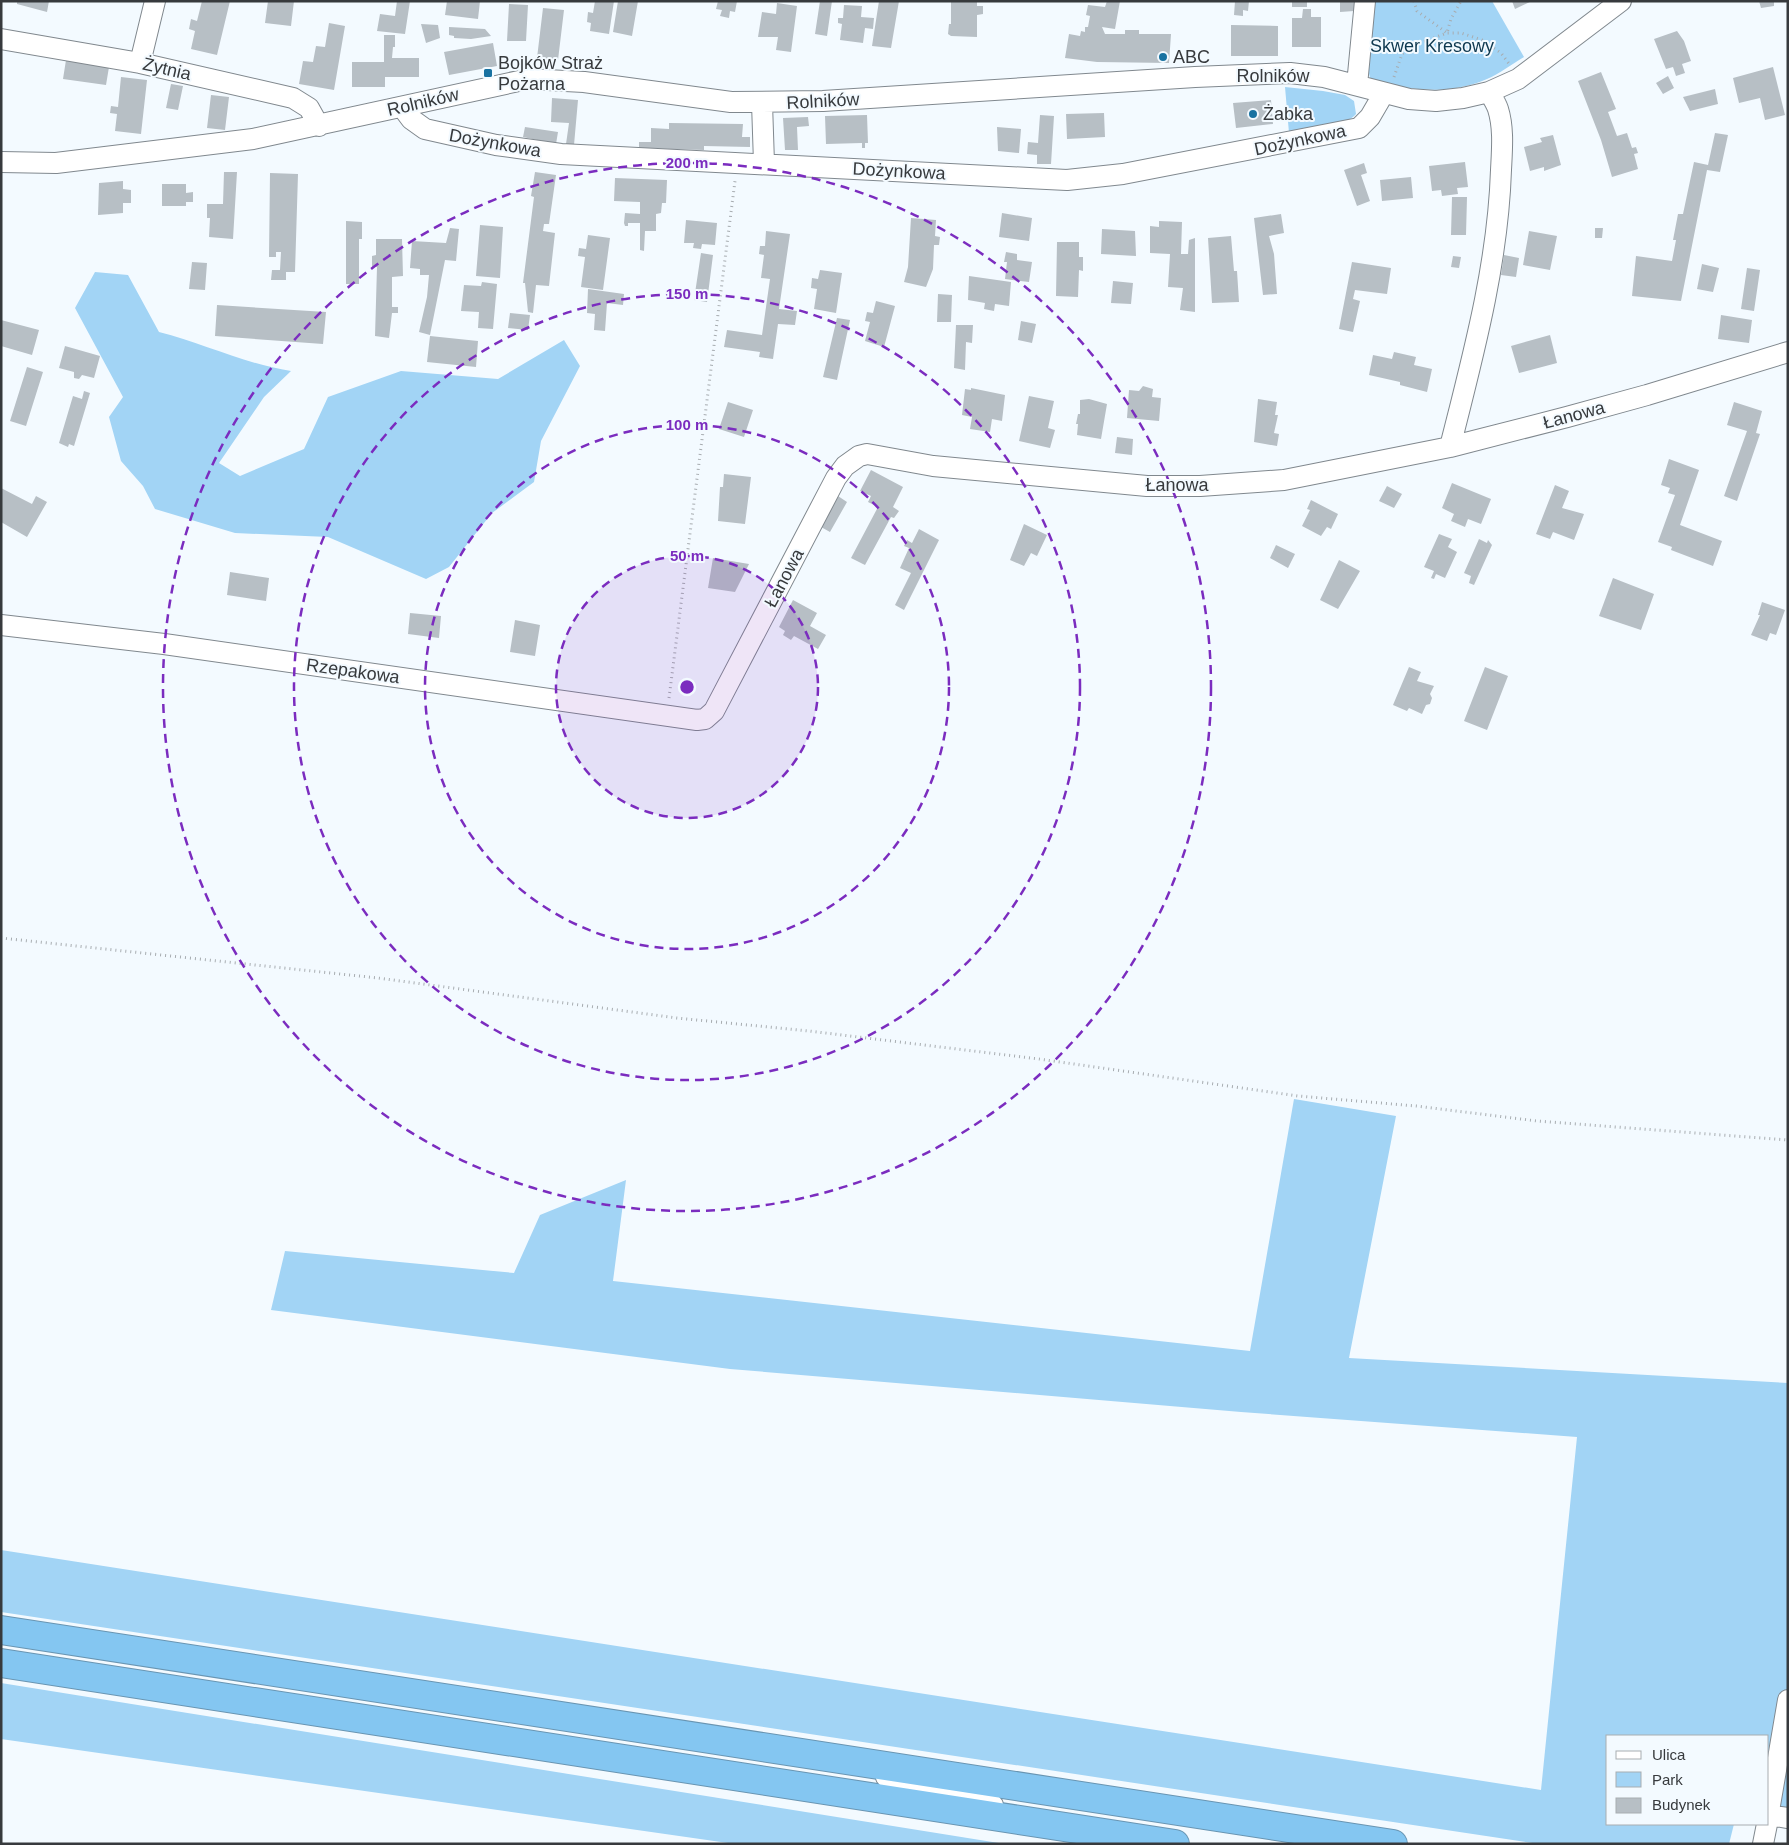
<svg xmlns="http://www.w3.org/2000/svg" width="1789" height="1845" viewBox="0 0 1789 1845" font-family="Helvetica,sans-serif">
<rect width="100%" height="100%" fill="#f3faff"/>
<path fill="#a2d4f5" d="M1370,1H1492L1524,57C1512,64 1499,74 1487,79C1448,96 1411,90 1371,81L1364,56Z
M1285,87L1323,91L1345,95L1354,101L1356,114C1346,127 1307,130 1289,133Z
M95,272L128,275L159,332C203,343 245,364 291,371L264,397L219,463L240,476L304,449L328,397L401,371L498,379L564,340L580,366L541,441L534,482L492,513L449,567L426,579L328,537L235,533L155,509L143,486L121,461L109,417L123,397L75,308Z
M1294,1099L1396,1116L1349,1358L1788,1383V1813L1768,1816V1736H1608V1824H1734L1729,1844H1539L1,1612V1550L1541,1790L1577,1437L1241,1412L730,1369L271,1310L285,1251L514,1273L540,1215L626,1180L613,1281L1250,1351Z
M1,1683L1005,1844H735L1,1739Z"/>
<path fill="#b7bfc5" d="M17,1H49L47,12L17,4Z
M202,1H230L217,55L191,49L195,31L189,29L191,19L197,21Z
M268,1H294L291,26L265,23Z
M397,1H410L405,34L377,31L380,14L395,16Z
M447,1H480L478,19L445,15Z
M595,1H614L609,34L590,31L591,23L587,22L588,12L593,13Z
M618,1H638L632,36L613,32Z
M718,1H737L735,12L730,11L729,18L720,16L722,10L716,9Z
M820,1H832L827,36L815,34Z
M879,1H899L891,48L872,46Z
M951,1H977V6H983V14L977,15V37L951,36L948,34L949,24H951Z
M1107,1H1120L1115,29L1102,27L1105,34H1125V30H1139V34H1171L1169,63L1097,62L1065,58L1069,34L1080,36L1081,31L1085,32V27H1088L1090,16L1086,15L1088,5L1105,7Z
M1235,1H1249L1248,11L1243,10V16L1234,15Z
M1292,1H1307V7H1292Z
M1340,1H1356L1354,11L1340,12Z
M1512,1H1532L1515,9Z
M1759,1H1774V6L1761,8Z
M777,3L797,6L791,52L776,50L778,37H758L762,12L776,14Z
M509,4L528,5L526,41H507Z
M844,5L862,6L861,17L874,18L873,29L865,28L863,43L840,40L842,24L838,23V18H843Z
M543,8L564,10L558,60L537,58Z
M1303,9H1311V17H1321V47H1292V18H1302Z
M329,23L345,26L334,90L299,84L303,61L313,62L316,46L325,47Z
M421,24L438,25L440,38L426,43Z
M1231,25L1278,26V56H1231Z
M449,27L485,29L491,36L471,39L454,38V36L449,35Z
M1677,31L1684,41L1691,61L1682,64L1685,73L1676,76L1673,67L1666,69L1654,39Z
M384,35H395V47H393L392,58H419V77H385V87H352V62H384Z
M493,43L497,66L449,75L444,52Z
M66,60L109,67L106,85L63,79Z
M1773,67L1785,115L1765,120L1760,98L1739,103L1733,78Z
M1601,72L1616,109L1608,112L1617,136L1627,133L1632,148L1636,147L1638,153L1634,154L1638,169L1612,177L1601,140L1578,81Z
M1668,76L1674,88L1663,94L1656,83Z
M121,77L147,80L141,134L115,131L117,114L110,113L111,106L118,107Z
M171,84L183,86L178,110L166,108Z
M1715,89L1718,104L1690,111L1683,97Z
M211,95L229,97L225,130L207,128Z
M552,98L578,100L574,145L566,144L569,123L551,122Z
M1271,100L1273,124L1236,128L1233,103Z
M1104,113L1105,137L1067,139L1066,114Z
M867,115L868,143H865V148H862V143L826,144L825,116Z
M1040,115L1054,116L1051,164H1037V155L1027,154L1028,142L1038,143Z
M808,117L809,126L797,127L798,150H785L783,118Z
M669,123L743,124L742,137H750V147L704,146V150L639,148V142H651V128L669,129Z
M525,127L558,132L556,144L523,137Z
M997,127L1021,129L1019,153L998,151Z
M1715,133L1728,135L1720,172L1707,170L1681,301L1632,296L1636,256L1672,261L1676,240H1673L1678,214H1683L1694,162L1708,165Z
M1553,135L1561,165L1544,171V167L1530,171L1524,147L1542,142L1540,138Z
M1465,162L1468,187L1457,188L1458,194L1442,196L1441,190L1432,191L1429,166Z
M1364,163L1367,173L1361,175L1370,201L1357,206L1344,170Z
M224,172H237L233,239L209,237L210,218H207V204H223Z
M535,172L556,175L549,224H544L543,231L555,233L549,286L536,285L533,313L528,312L525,283H523L534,197L531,196Z
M270,173L298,174L295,272H286V280H271L272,270H280L281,252H276V257H269Z
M1411,177L1413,198L1382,201L1380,180Z
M615,178L667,180L666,203H662L661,213L656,214V231H645L644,251L640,250V223H628V226H625L624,223L625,213L640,214V202L614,201Z
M123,181V189L131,190V203H123V213L98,215L99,183Z
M162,184H186V193L193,192V202H186V206H162Z
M1452,197H1467L1466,235H1451Z
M1002,213L1032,218L1029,241L999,237Z
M1281,214L1284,233L1269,236L1274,254L1277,294L1263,295L1254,218Z
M911,218L936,220L935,236L940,237L939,245H934L933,269L926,287L904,282L908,267Z
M686,220L717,223L715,245L702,244L701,249L693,248L694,243H684Z
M346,221L362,222V239H359V284H346Z
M1159,221L1182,222L1181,254H1188L1189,240L1195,238V312L1180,310L1183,288L1168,287L1170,254L1150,253V226L1159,227Z
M480,225L503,227L500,278L476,276Z
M450,228L459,229L456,261L445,260L430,335L419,332L427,297L429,275H420V269L410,268L412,241L446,243Z
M1595,228H1603L1602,238H1595Z
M1102,229L1135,231L1136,256L1101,254Z
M766,231L790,234L779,309L797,311L795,325L778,324L773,359L759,357L760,352L724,347L727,330L762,335L770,279L761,278L764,255L759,254L760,246H765Z
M1529,231L1557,236L1550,270L1523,265Z
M588,235L610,238L603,290L581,287L585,257L578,256L579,248L586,249Z
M1231,236L1234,271H1237L1239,302L1212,303L1208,238Z
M376,239H402L403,276L392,277V307H398V313H392L389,338L375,336L377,267H372V256L376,255Z
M1057,242H1079V257H1083V271L1079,270L1078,297L1056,296Z
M1006,252L1017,254V260L1032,262L1029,282L1005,279L1007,262H1004Z
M701,253L713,255L707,302L694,300Z
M1504,255L1519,258L1516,277L1501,275Z
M1453,256L1461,257L1459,268L1451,267Z
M192,262L207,263L205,290L189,289Z
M1352,262L1391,268L1387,294L1355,290L1353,299L1360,301L1353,332L1339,329Z
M1702,264L1719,268L1713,292L1697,289Z
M1747,268L1760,270L1754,311L1741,309Z
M820,270L842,273L836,313L814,309L817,289L811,288L812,278L818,279Z
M969,276L1011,282L1009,306L995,304L994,311L984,309L985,303L968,300Z
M1113,281L1133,283L1131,304L1111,303Z
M482,282L497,284L493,329L478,328L479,312L461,311L464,285L481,286Z
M588,289L624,294L623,305L607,303L605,331L594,330L595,314L587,313Z
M938,294L952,295L951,322H937Z
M876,301L895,306L884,347L865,341L870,322L865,321L867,312L873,313Z
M217,305L326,312L323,344L215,336Z
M510,313L530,315L528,330L508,328Z
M1721,315L1752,320L1749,343L1718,339Z
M837,318L850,320L837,380L823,377Z
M1,320L39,330L32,355L1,346Z
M1021,321L1036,324L1032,343L1018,340Z
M956,325H973L972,343L966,342L965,370L954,368Z
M1550,335L1557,363L1519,373L1511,346Z
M430,336L478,341L476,367L427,362Z
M65,346L100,356L94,378L82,375L79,379L74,378V372L59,368Z
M1394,352L1416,357L1414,365L1432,369L1427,392L1400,385V382L1369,375L1373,355L1392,359Z
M27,367L43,372L26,426L10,421Z
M1143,386L1153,389L1152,397L1161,398L1159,421L1127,418L1129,390L1139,391Z
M971,388L1005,395L1002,421L992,419L990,432L970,429L972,417L962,415L965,389L971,390Z
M84,391L90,393L74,446L69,444L68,447L59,443L73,396L82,399Z
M1029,396L1054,401L1048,428L1055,430L1050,448L1019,441Z
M1089,399L1107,404L1101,439L1077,435L1078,424H1076L1078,414H1080V400Z
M1258,399L1277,402L1275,415H1278L1274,433L1279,434L1277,446L1254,442Z
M728,402L753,410L744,437L719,429Z
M1734,402L1762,411L1756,433L1760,434L1737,501L1724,496L1747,431L1727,425Z
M1117,437L1133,439L1132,455L1115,453Z
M1669,459L1699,470L1680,525L1722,541L1713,566L1671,550L1672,547L1658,542L1675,495L1668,493L1670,488L1661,485Z
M871,470L903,487L893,507L899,511L894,518L891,517L865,565L851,558L878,507L868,502L871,496L860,491Z
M724,474L751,477L745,524L718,521L720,487H723Z
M1452,483L1491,499L1481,524L1468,519L1465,527L1451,521L1454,514L1442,508Z
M1555,485L1569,491L1562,508L1584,514L1574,540L1553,532L1550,539L1536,534Z
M1387,486L1402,494L1394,508L1379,501Z
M1,488L32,504L36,496L47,502L27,537L1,522Z
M838,496L847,502L830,532L821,527Z
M1311,500L1338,514L1331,529L1327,527L1321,536L1302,526L1310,510L1307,509Z
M1024,524L1047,535L1037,556L1031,553L1024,566L1010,560Z
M919,529L939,540L904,610L895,605L911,573L900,568L909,548L904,546L907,540L912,543Z
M1439,534L1452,539L1448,547L1457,552L1445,578L1436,574L1434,579L1431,578L1434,571L1424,567Z
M1479,539L1487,543L1488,540L1492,545L1474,585L1469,583L1471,576L1464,573Z
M1276,545L1295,554L1288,568L1270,558Z
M713,558L749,564L735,592L708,588Z
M1339,560L1360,571L1338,609L1320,600Z
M230,572L269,578L266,601L227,595Z
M1613,578L1654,594L1641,630L1599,616Z
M793,600L817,613L810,626L826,635L818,649L794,636L791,640L783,635L785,631L779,627Z
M1762,602L1785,610L1776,635L1770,633L1767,641L1751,635L1760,615H1758Z
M410,613L441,616L439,638L408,634Z
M515,620L540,625L535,656L510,652Z
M1409,667L1421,672L1417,681L1434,686L1430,694L1432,698L1430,704L1426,705L1422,714L1409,708L1407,711L1393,705Z
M1485,667L1508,676L1487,730L1464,721Z"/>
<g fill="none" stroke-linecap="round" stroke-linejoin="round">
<defs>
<path id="minor" d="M1,39L140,63L293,98L309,108L319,126
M140,63L155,1
M1357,85L1365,1
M762,103L764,163
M402,107L411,119L425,129L496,145L561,154L1067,180L1123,174L1359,128L1370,117L1384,93
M1,162L56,163L253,139L528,79L584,82L731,102L823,101L1195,77L1290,73L1324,77L1409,99L1436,101L1463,98L1489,92L1518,79L1621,1
M1450,447C1473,356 1498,264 1501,170C1502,150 1504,128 1498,109C1496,103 1492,97 1489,92
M1,625L164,644L697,720L705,719L714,711L836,478L845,466L859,456L867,454L933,466L1147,486H1200L1284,480L1450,447L1567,417L1647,395L1788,352
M886,1777L993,1805
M1768,1815L1788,1818
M1768,1817L1788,1700
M1763,1844L1767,1824"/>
<path id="highway" d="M1,1630L1393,1844
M1,1663L1175,1844"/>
</defs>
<use href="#minor" stroke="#80888e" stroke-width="22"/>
<use href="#highway" stroke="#6995b2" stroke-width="30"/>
<path stroke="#a7acb0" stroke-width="3" stroke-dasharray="1 4" stroke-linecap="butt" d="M1414,1L1417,11L1447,33L1451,19L1461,1
M1394,77L1402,54L1415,45L1447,33H1461L1482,40L1501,53L1510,65
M669,698L735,181
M1,938L378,978L677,1018L809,1031L1039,1059L1298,1096L1416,1106L1537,1121L1788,1140"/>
<use href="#minor" stroke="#fff" stroke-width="20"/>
<use href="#highway" stroke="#84c6f1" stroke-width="28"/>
</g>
<circle cx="687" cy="687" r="131" fill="#7b2cbf" fill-opacity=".12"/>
<g fill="none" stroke="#7b2cbf" stroke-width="2.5" stroke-dasharray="9 6">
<circle cx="687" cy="687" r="131"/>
<circle cx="687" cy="687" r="262"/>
<circle cx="687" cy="687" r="393"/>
<circle cx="687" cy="687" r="524"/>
</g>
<g fill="#1872a1" stroke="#f3faff" stroke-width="2">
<circle cx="1163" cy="57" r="5"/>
<rect x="483" y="68" width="10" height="10" rx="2.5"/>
<circle cx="1253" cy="114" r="5"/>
</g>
<g text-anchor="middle" stroke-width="4" stroke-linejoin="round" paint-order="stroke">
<g font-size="18" fill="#0f3950" stroke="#f3faff">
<text x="1432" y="52">Skwer Kresowy</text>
</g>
<g font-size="18" fill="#373a3d" stroke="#f3faff" text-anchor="start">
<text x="1173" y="63">ABC</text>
<text x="498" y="69">Bojków Straż<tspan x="498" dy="21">Pożarna</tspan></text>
<text x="1263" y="120">Żabka</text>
</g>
<g font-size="18" fill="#373a3d" stroke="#f3faff">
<text transform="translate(167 69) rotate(13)" y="6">Żytnia</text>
<text x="1273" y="82">Rolników</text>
<text transform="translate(823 101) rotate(-3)" y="6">Rolników</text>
<text transform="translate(423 102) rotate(-13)" y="6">Rolników</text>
<text transform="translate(1300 140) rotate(-12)" y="6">Dożynkowa</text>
<text transform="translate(495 143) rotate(10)" y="6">Dożynkowa</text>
<text transform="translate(899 171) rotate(3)" y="6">Dożynkowa</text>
<text transform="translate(1574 415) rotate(-15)" y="6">Łanowa</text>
<text x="1177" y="491">Łanowa</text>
<text transform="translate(784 578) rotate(-62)" y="6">Łanowa</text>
<text transform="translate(353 671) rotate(8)" y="6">Rzepakowa</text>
</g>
</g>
<circle cx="687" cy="687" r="8" fill="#7b2cbf" stroke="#f3faff" stroke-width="2.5"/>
<g font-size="15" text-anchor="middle" font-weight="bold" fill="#7b2cbf" stroke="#f3faff" stroke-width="4" stroke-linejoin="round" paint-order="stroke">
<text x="687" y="168">200 m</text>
<text x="687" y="299">150 m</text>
<text x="687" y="430">100 m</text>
<text x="687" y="561">50 m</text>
</g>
<rect width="1789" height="1845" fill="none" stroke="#373a3d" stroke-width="5"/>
<rect x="1606" y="1735" width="162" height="90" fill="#f3faff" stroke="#a8adb1"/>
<rect x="1616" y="1751" width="25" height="8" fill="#ffffff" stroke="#a8adb1"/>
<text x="1652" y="1760" font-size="15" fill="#373a3d">Ulica</text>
<rect x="1616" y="1772" width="25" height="15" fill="#a2d4f5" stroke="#a8adb1"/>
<text x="1652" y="1785" font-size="15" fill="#373a3d">Park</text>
<rect x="1616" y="1798" width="25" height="15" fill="#b7bfc5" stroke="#a8adb1"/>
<text x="1652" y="1810" font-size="15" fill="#373a3d">Budynek</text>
</svg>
